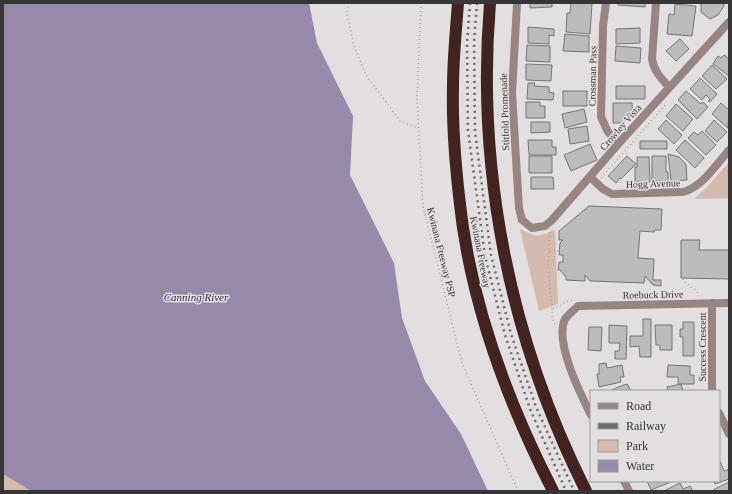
<svg xmlns="http://www.w3.org/2000/svg" width="732" height="494" viewBox="0 0 732 494" font-family="'Times New Roman',serif">
<rect width="100%" height="100%" fill="#e3dfe0"/>
<path fill="#d3bbaf" d="M729,162V198L694,199L708,186Z
M520,229C536,237 539,238 555,229L558,304L539,311Z
M3,474L31,491H3Z"/>
<path fill="#9789a9" d="M3,3H309L317,43L353,116L350,175L394,263L402,318L425,381L461,434L488,491H31L3,474Z"/>
<path fill="#bdbabd" stroke="#777577" d="M530,3H552V7L530,8Z
M571,3H592L590,34L566,32L567,13H570Z
M618,3H645V7L618,5Z
M701,3H723L724,6L718,15L710,19L701,12Z
M675,4L696,6L692,36L667,34L669,14L674,15Z
M528,27L554,29V36L549,35V44L528,43Z
M640,28V43L616,44V29Z
M565,34L589,36V52L563,51Z
M680,39L689,49L676,61L666,51Z
M527,45L550,46V62L526,61Z
M616,46L641,48L640,63L615,61Z
M724,55L729,59V76L713,64L718,56L721,58Z
M526,64L552,65L551,81L526,80Z
M712,65L727,79L716,89L702,76Z
M700,78L717,94L710,102L708,101L710,99L706,95L702,100L690,89Z
M528,83H535L534,86L549,87V92L554,93L553,100L527,99Z
M616,86H645V99H616Z
M563,91H587V106H563Z
M686,91L701,104L703,102L708,107L697,119L678,100Z
M526,102H540V106H545V118H526Z
M613,103H632L633,118L624,117V123H613Z
M721,103L729,110L728,128L712,114Z
M676,104L693,119L683,131L666,116Z
M584,109L587,122L565,128L562,114Z
M666,120L682,135L674,144L658,129Z
M714,120L727,132L717,142L705,131Z
M531,122H550V132L531,133Z
M587,126L589,141L570,144L568,129Z
M702,131L716,145L706,155L688,138L694,132L698,135Z
M528,140H552V147H556V155H529Z
M685,140L704,158L695,168L676,150Z
M640,141H667V149H640Z
M590,144L597,160L571,171L564,155Z
M668,154L679,157L686,164L687,180L671,181Z
M529,156H552V173H529Z
M627,156L636,164L621,179L620,178L616,183L608,176Z
M652,156H666V172H668V181H652Z
M637,157H649L650,182H635V167H637Z
M531,177H553L554,189H531Z
M589,206L662,209L661,230H655L654,232L640,231L638,258L654,259L653,280H661V286L653,285L645,276L644,283L590,281L585,275V281L566,280V277L560,270H558L559,262H563V255H559L560,243L563,240H559V231Z
M681,240H700L699,250H729V279L681,278Z
M643,319H651V357H640L639,346L630,347V336H643Z
M683,322H694V356H683V337H680V329H683Z
M609,325L627,326L626,359H615V351H619L620,343H609Z
M655,325H672V350H660V345H656Z
M589,327H602L601,351L588,350Z
M606,363L607,368L622,365L624,377H620L621,382L599,387L597,374H599V364Z
M668,365L690,366V375H694V384H678V377H667Z
M627,384L631,391H610L618,387Z
M681,384L683,391H668L667,387Z
M720,461L724,471L729,469V479L715,484L714,481H719V462Z
M647,481H673L651,490Z
M729,482V491H714L713,490Z
M680,483L683,489L690,486L693,491H664Z"/>
<g fill="none" stroke-linecap="round" stroke-linejoin="round">
<path stroke="#a5a1a2" stroke-width="1.5" stroke-dasharray="1 3" stroke-linecap="butt" d="M349,3L347,13L354,46L366,75L400,121L418,128
M421,3L417,98L423,206L462,363L518,491
M505,112L506,136
M724,169L729,172
M601,178L667,103
M550,232L548,266L553,321L556,325
M549,251H559
M683,279V281L697,291L698,296
M553,309L570,300H573"/>
<path stroke="#978584" stroke-width="8" d="M517,3L512,93L519,208L522,220L532,228L545,226L552,220L619,143L729,22
M606,3L603,26L601,117L608,132L619,143
M656,3L652,59C654,71 661,78 669,87
M590,177L603,189L612,194L683,192C702,187 717,164 729,150
M712,303V391
M719,413L729,434
M591,415C581,395 554,342 565,319C568,315 574,310 578,306L729,303
M624,481L629,491"/>
<path stroke="#422322" stroke-width="12" d="M458,3C456,31 453,59 453,87C452,124 455,160 459,196C469,298 507,401 553,491
M490,3C476,171 510,340 586,491"/>
<path stroke="#6d6a6b" stroke-width="2.5" stroke-dasharray="2 4" stroke-linecap="butt" d="M470,3L467,43L468,131L485,256L505,335L530,409L566,491
M477,3L474,42L475,132L491,255L511,334L536,407L574,491"/>
</g>
<g text-anchor="middle" stroke-width="3" stroke-linejoin="round" paint-order="stroke">
<g font-size="10" fill="#373536" stroke="#e3dfe0">
<text transform="translate(592 76) rotate(-89)" y="4">Crossman Pass</text>
<text transform="translate(504 112) rotate(-92)" y="4">Stitfold Promenade</text>
<text transform="translate(620 127) rotate(-49)" y="4">Crowley Vista</text>
<text transform="translate(653 183) rotate(-2)" y="4">Hogg Avenue</text>
<text transform="translate(442 252) rotate(76)" y="4">Kwinana Freeway PSP</text>
<text transform="translate(481 252) rotate(79)" y="4">Kwinana Freeway</text>
<text transform="translate(653 294) rotate(-1)" y="4">Roebuck Drive</text>
<text transform="translate(702 347) rotate(-90)" y="4">Success Crescent</text>
</g>
<g font-size="11" font-style="italic" fill="#412b57" stroke="#e3dfe0">
<text x="196" y="301">Canning River</text>
</g>
</g>
<rect width="732" height="494" fill="none" stroke="#373536" stroke-width="8"/>
<rect x="590" y="390" width="130" height="92" fill="#e3dfe0" stroke="#9e9b9c"/>
<rect x="598" y="403" width="20" height="6" fill="#978584" stroke="#9e9b9c"/>
<text x="626" y="410" font-size="12" fill="#373536">Road</text>
<rect x="598" y="423" width="20" height="6" fill="#6d6a6b" stroke="#9e9b9c"/>
<text x="626" y="430" font-size="12" fill="#373536">Railway</text>
<rect x="598" y="440" width="20" height="12" fill="#d3bbaf" stroke="#9e9b9c"/>
<text x="626" y="450" font-size="12" fill="#373536">Park</text>
<rect x="598" y="460" width="20" height="12" fill="#9789a9" stroke="#9e9b9c"/>
<text x="626" y="470" font-size="12" fill="#373536">Water</text>
</svg>
